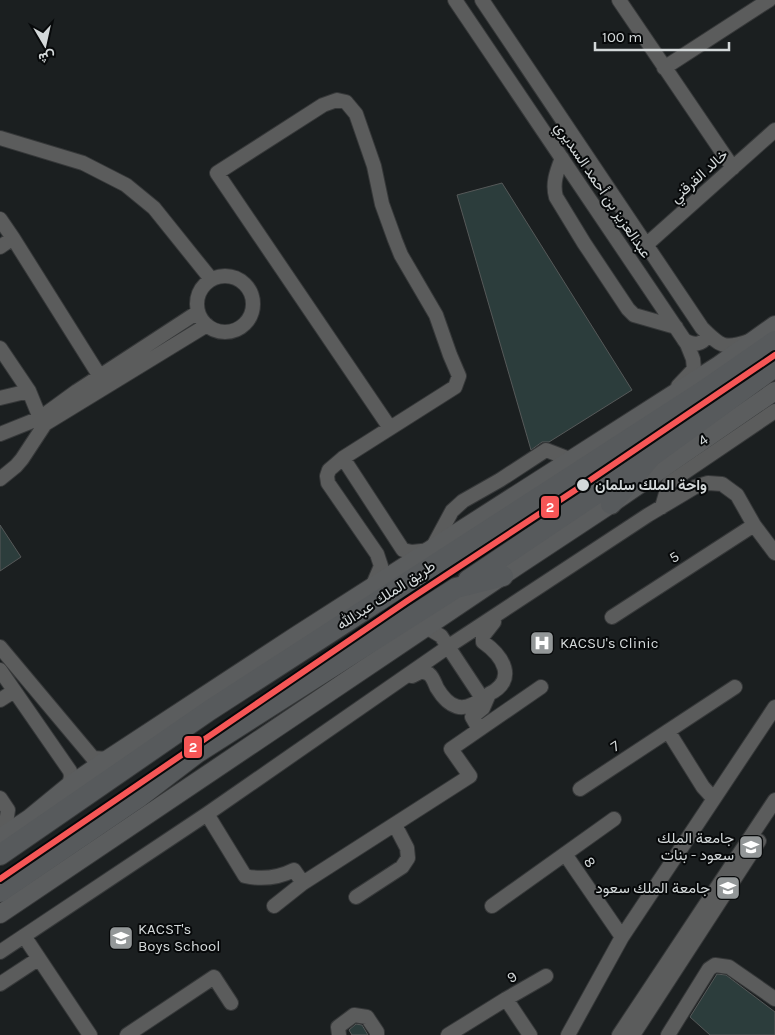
<svg xmlns="http://www.w3.org/2000/svg" width="775" height="1035" viewBox="0 0 775 1035" font-family="Karla,Vazirmatn,sans-serif">
<rect width="100%" height="100%" fill="#1b1f20"/>
<path fill="#2c3d3c" stroke="#565959" d="M502,183L632,390L549,442H542L531,450L457,195Z
M629,453L627,459L541,517L531,516Z
M0,525L21,557L0,571Z
M717,974L726,975L775,1012V1035H710L690,1017Z
M356,1024L362,1025L368,1035H352L349,1030Z"/>
<g fill="none" stroke-linecap="round" stroke-linejoin="round">
<defs>
<path id="minor" d="M455,0L687,344L693,359L694,369L678,386
M482,0L702,328C720,346 724,350 749,341
M619,0L733,168
M664,68L769,0
M0,138L83,163L126,185L154,208L211,279
M562,158C557,171 552,183 556,197L584,243L628,309L634,315L676,327
M0,219L13,238
M646,245L775,130
M0,247L13,238L104,383
M197 304a28 28 0 1 1 56 0a28 28 0 1 1-56 0Z
M684,340C695,346 701,345 709,335
M0,348L29,391L40,418L45,424
M0,398L29,391
M0,434L40,418L77,391L198,312
M343,458L403,550L412,552L431,550L452,511L463,501L500,480L546,450L572,460
M0,479L16,466L22,459L45,424L207,325
M662,507L669,483L775,411
M372,587L381,566L377,554L328,483L327,476L329,470L343,458L455,387L459,376L450,355L436,315L401,255L395,240L382,204L374,166L356,114L346,102L337,100L323,105L217,173L390,428
M612,617L754,525
M426,627L441,636L482,698L483,708L489,694C518,680 503,656 483,642V636L494,622
M0,647L93,758L108,759
M0,670L70,771L71,776L69,786
M412,676L422,671C424,672 427,673 429,674C433,677 435,684 437,688C449,708 463,714 482,698
M0,700L14,691
M479,729L472,717L483,708
M668,731L703,787L713,798
M580,789L735,687
M0,798L8,810L6,823L0,827
M207,814L245,876C263,880 278,878 294,870L303,883L274,906
M565,854L622,937
M303,883L470,776L451,749L541,687
M356,897L402,867L408,858L407,848L395,825
M492,906L614,819
M24,936L90,1035
M0,952L207,814L455,642L648,515L695,487L708,483L722,484L737,495L754,525L775,553
M0,984L38,959
M127,1035L214,977L231,1003
M339,1035L338,1027L354,1015L367,1017L377,1032V1035
M448,1035L506,999
M530,1035L506,999L546,976
M568,1035L622,937L775,707
M619,1035L775,800
M633,1035L759,841
M668,1035L709,969L715,965L729,967L775,999"/>
<path id="major" d="M0,838L30,818L69,786L108,759L297,635L719,365L775,325
M0,914L517,566L611,504L775,391"/>
<path id="highway" d="M611,504L651,457L775,367
M468,580L651,457
M0,855L210,710L703,391L775,341
M0,892L138,798L197,753L456,588L503,576"/>
</defs>
<use href="#minor" stroke="#363839" stroke-width="16"/>
<use href="#major" stroke="#363839" stroke-width="20"/>
<use href="#highway" stroke="#363839" stroke-width="22"/>
<use href="#minor" stroke="#5b5c5c" stroke-width="14"/>
<use href="#major" stroke="#5b5d5e" stroke-width="18"/>
<use href="#highway" stroke="#575a5c" stroke-width="20"/>
<defs>
<path id="metro-1" d="M0,879L407,601L583,485L775,355"/>
</defs>
<use href="#metro-1" stroke="#07090a" stroke-width="10"/>
<use href="#metro-1" stroke="#f65656" stroke-width="6"/>
</g>
<defs>
<symbol id="hospital-square" viewBox="-11 -11 22 22"><rect x="-9" y="-9" width="18" height="18" rx="4" fill="#939798" stroke="#07090a"/><path d="M-5-5h3v3.5h4V-5h3V5h-3V1.5h-4V5h-3Z" fill="#fff"/></symbol>
<symbol id="university-square" viewBox="-11 -11 22 22"><rect x="-9" y="-9" width="18" height="18" rx="4" fill="#939798" stroke="#07090a"/><path d="M0-5L7-2L0 1L-7-2ZM-4 1L0 2.5L4 1V4Q0 6-4 4Z" fill="#fff"/></symbol>
<symbol id="school-square" viewBox="-11 -11 22 22"><rect x="-9" y="-9" width="18" height="18" rx="4" fill="#939798" stroke="#07090a"/><path d="M0-5L7-2L0 1L-7-2ZM-4 1L0 2.5L4 1V4Q0 6-4 4Z" fill="#fff"/></symbol>
</defs>
<g fill-rule="evenodd">
<use href="#hospital-square" x="528" y="629" width="28" height="28"/>
<use href="#university-square" x="737" y="833" width="28" height="28"/>
<use href="#university-square" x="714" y="874" width="28" height="28"/>
<use href="#school-square" x="107" y="924" width="28" height="28"/>
</g>
<circle fill="#d3d8d9" stroke="#07090a" stroke-width="2" cx="583" cy="485" r="7"/>
<g text-anchor="middle" stroke-width="4" stroke-linejoin="round" paint-order="stroke">
<g font-size="15" fill="#d3d8d9" stroke="#07090a">
<text transform="translate(699 176) rotate(-42)" y="5">خالد القرقني</text>
<text transform="translate(603 190) rotate(56)" y="5">عبدالعزيز بن أحمد السديري</text>
<text transform="translate(703 440) rotate(-34)" y="5">4</text>
<text transform="translate(674 557) rotate(-33)" y="5">5</text>
<text transform="translate(386 595) rotate(-33)" y="5">طريق الملك عبدالله</text>
<text transform="translate(615 746) rotate(-34)" y="5">7</text>
<text transform="translate(590 862) rotate(56)" y="5">8</text>
<text transform="translate(512 977) rotate(-31)" y="5">9</text>
</g>
<g font-size="15" font-weight="bold" fill="#d3d8d9" stroke="#07090a" text-anchor="start">
<text x="595" y="490">واحة الملك سلمان</text>
</g>
<g font-size="15" fill="#d3d8d9" stroke="#07090a" text-anchor="start">
<text x="560" y="648">KACSU's Clinic</text>
<text x="734" y="843" text-anchor="end">جامعة الملك<tspan x="734" dy="17">سعود - بنات</tspan></text>
<text x="710" y="893" text-anchor="end">جامعة الملك سعود</text>
<text x="138" y="934">KACST's<tspan x="138" dy="17">Boys School</tspan></text>
</g>
</g>
<g stroke="#07090a" stroke-width="2">
<rect x="540" y="495" width="20" height="24" rx="5" fill="#f65656"/>
<rect x="183" y="735" width="20" height="24" rx="5" fill="#f65656"/>
</g>
<g font-size="14" text-anchor="middle" font-weight="bold" fill="#fff">
<text x="550" y="512">2</text>
<text x="193" y="752">2</text>
</g>
<g transform="translate(45 45) rotate(171)" stroke="#07090a" stroke-width="4" paint-order="stroke">
<path d="M0-4L9 19L0 12L-9 19Z" fill="#d3d8d9"/>
<text y="-8" font-size="14" font-weight="bold" text-anchor="middle" fill="#d3d8d9">ش</text>
</g>
<path d="M595 42v8h134v-8" fill="none" stroke="#d3d8d9" stroke-width="2.5"/>
<text x="602" y="42" font-size="15" fill="#d3d8d9" stroke="#07090a" stroke-width="4" paint-order="stroke">100 m</text>
</svg>
